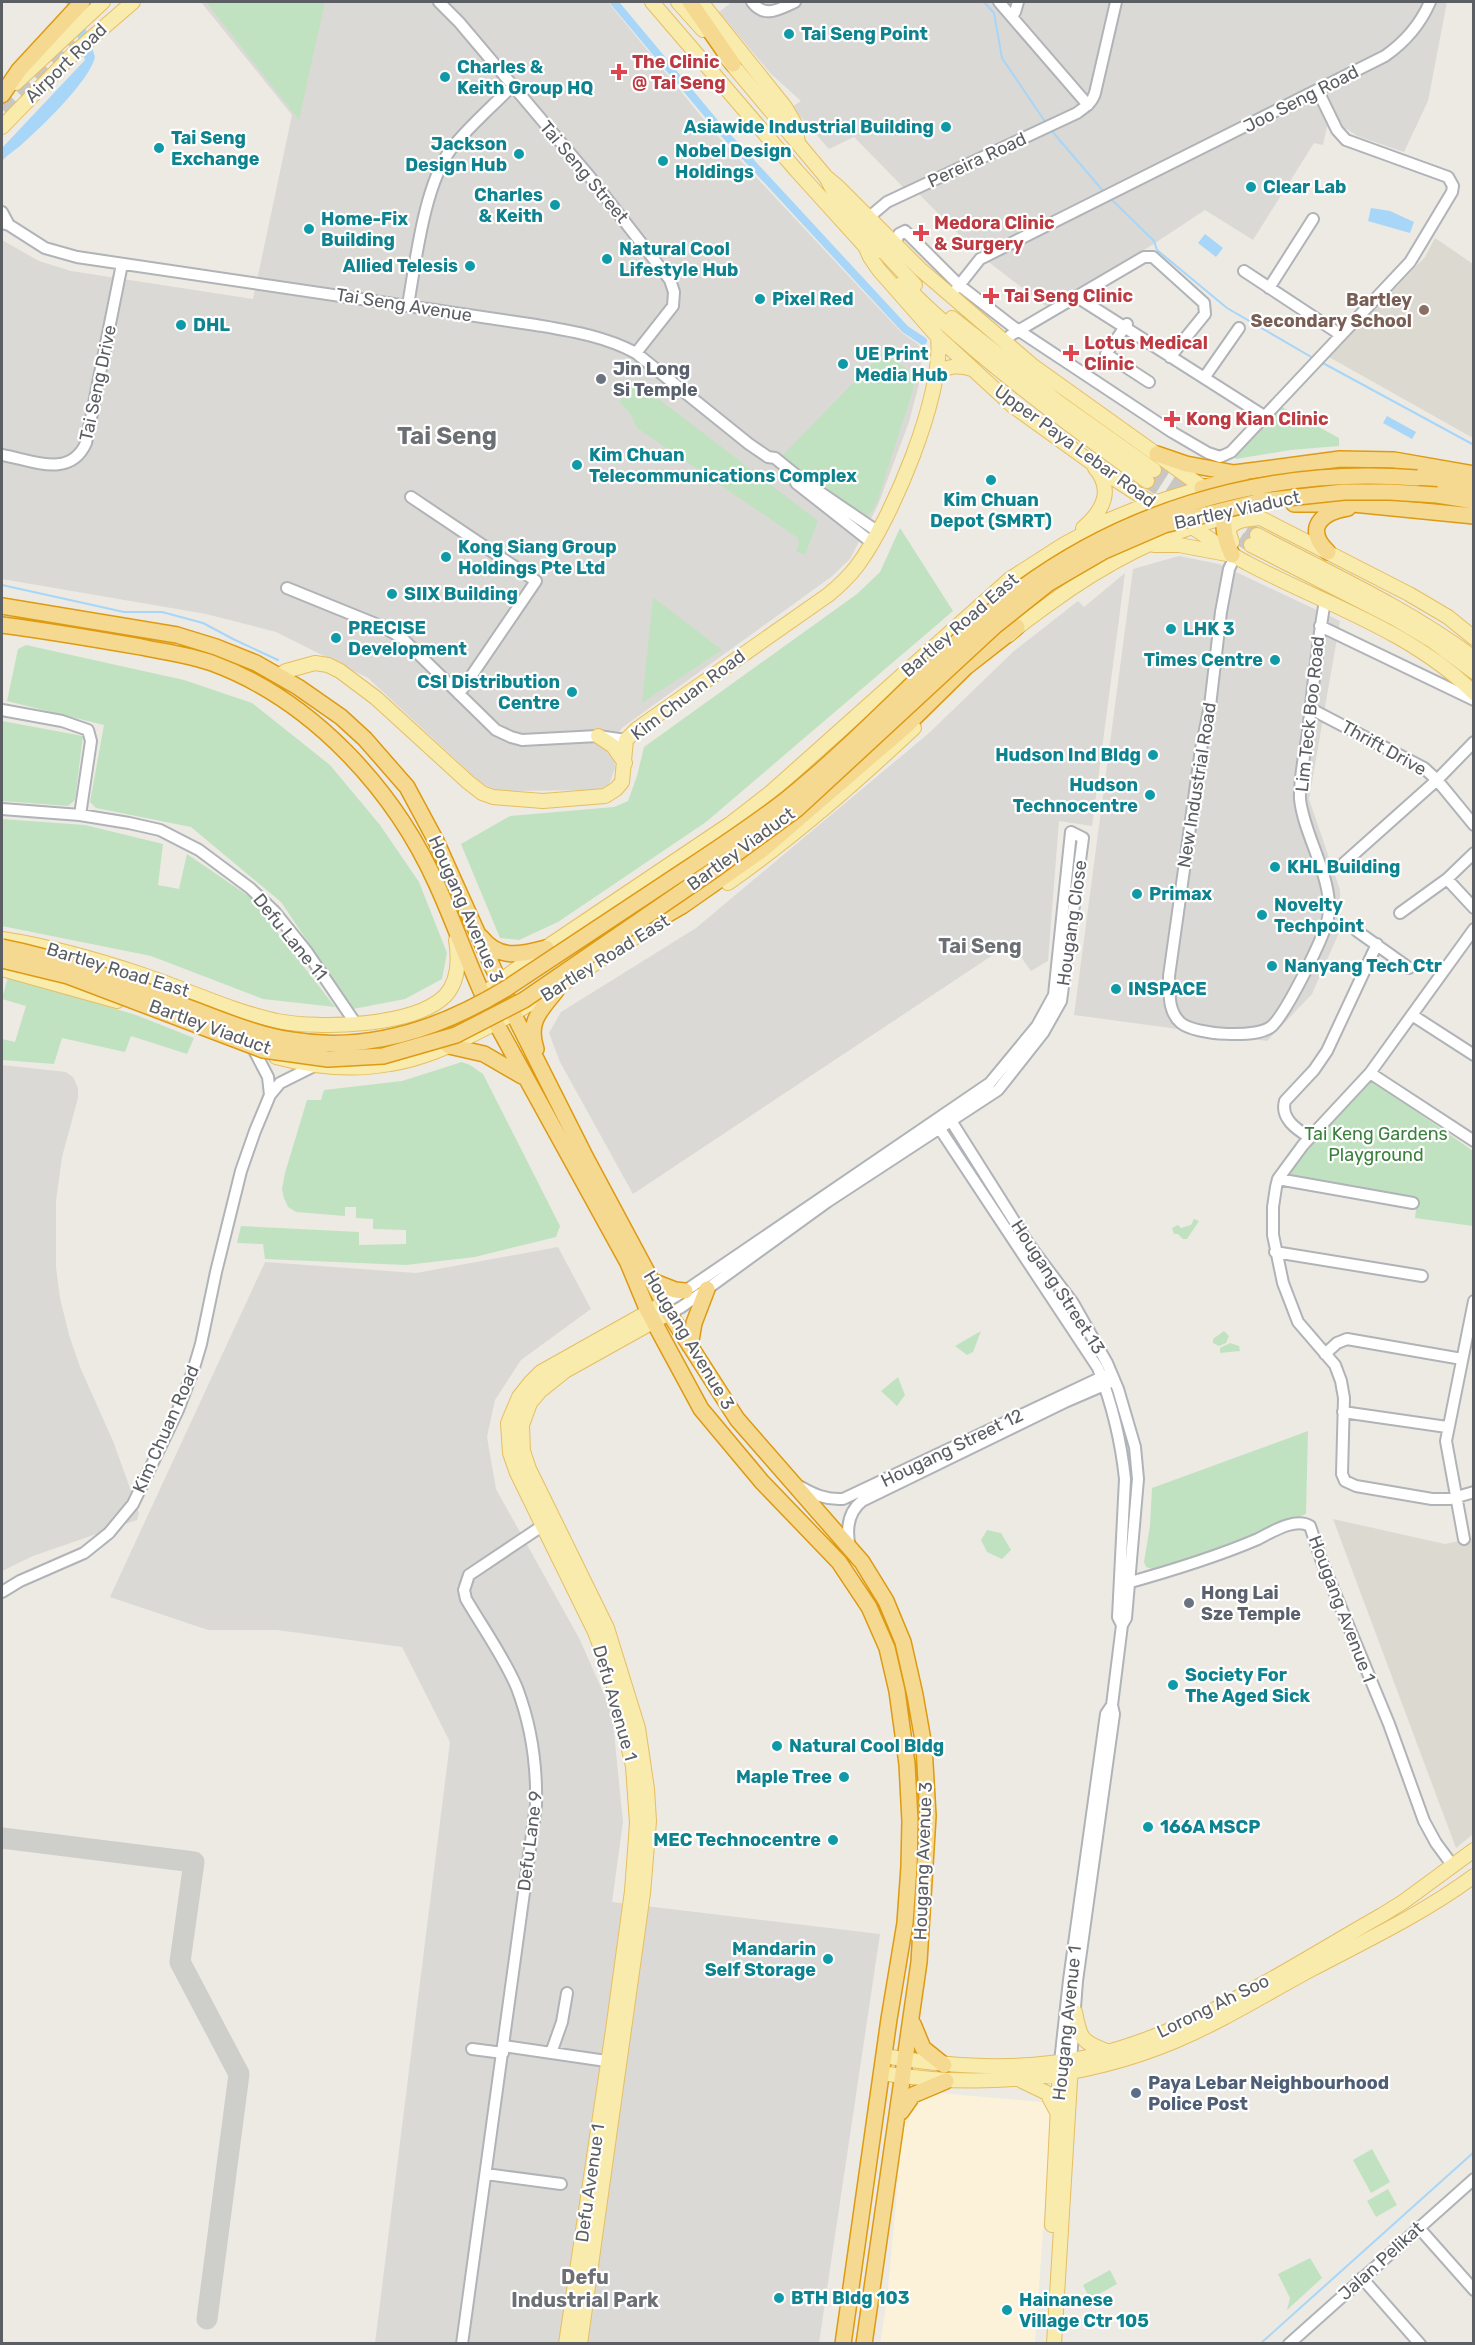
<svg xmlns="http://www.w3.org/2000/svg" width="1475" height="2345" viewBox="0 0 1475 2345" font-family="Rubik,sans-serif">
<rect width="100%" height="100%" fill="#eceae3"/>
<path fill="#fbf2d9" d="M906,2090L1052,2103L1035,2343L880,2344L887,2300Z"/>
<path fill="#dbd9d5" d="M201,2H608L714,132L901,332L919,345L921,364L919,384L909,422L878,505L850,559L831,577L623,727L615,737V768L609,785L597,790L499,791L481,783L368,678L276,632L206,614L2,579V240L39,261L71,271L253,299L292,115Z
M732,2H1447L1428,101L1404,152L1357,136L1347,129L1327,127L1323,145L1314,143L1253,240L1205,210L1152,245L1047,307L977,253L919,194L903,187L854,137L829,149L792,107L801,101L771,74L719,12Z
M1179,556L1219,564L1340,621L1309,799L1340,890L1341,928L1312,994L1267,1041L1074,1015L1133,569Z
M1125,573L1092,826L1059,821L1048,961L1031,971L1011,943L633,1194L560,1062L549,1033L561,1012L696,928L929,733L1014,651L1078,601L1084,607Z
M2,1065L66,1072L73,1077L78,1088V1098L62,1157L56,1201V1267L60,1298L69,1335L80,1367L113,1441L139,1513L137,1520L33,1556L2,1571Z
M558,1247L591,1309L521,1360L495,1400L487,1437L496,1489L579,1638L612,1712L623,1822L612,1902L880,1934L819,2343H375L450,1742L402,1647L277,1630H208L110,1597L265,1262L416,1273Z"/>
<path fill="#dcd9d1" d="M1435,238L1473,264V438L1329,357L1425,257Z
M1333,1519L1445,1544L1473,1538V1834L1456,1848Z"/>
<path fill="#c1e2c1" d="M206,2H325L299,120Z
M884,351L913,374V390L877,502C871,514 869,517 855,517L781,457Z
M634,380L818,521L805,555L796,551L799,544L798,538L637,428L630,413L619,402Z
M1282,407L1339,438V446L1291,450L1236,459L1235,456Z
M900,528L953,611L706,822L558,922L519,940L500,938L461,844L510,816L614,807L628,801L637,776L644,747L857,594L880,572Z
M653,597L722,650L642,703Z
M26,645L184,680L252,703L330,765L380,825L419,882L447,953L442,979L405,999L353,1009L281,902L191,827L96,808L90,802L104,725L7,701L18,649Z
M2,721L83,736L75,800L68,806L2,801Z
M2,819L85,825L163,844L158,885L179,889L187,854L250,897L335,1007L263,999L151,956L2,926Z
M8,977L136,1015L194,1038L187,1054L131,1036L125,1052L62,1038L54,1064L2,1060V1039L15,1042L26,1006L2,999Z
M462,1062L470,1065L483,1074L560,1226L556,1237L475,1257L406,1265L265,1259L263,1244L237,1243L241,1226L359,1232V1245L406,1244V1230L373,1229V1219L356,1218V1207H345V1216L296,1212L288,1207L284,1198L282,1189L285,1173L307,1100H321L324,1090L402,1081Z
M1370,1079L1473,1151V1226L1415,1218L1417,1201L1284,1177L1297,1157Z
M1194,1219L1199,1221L1187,1239H1183L1178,1234H1174L1172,1228L1178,1225L1181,1228L1191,1225Z
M981,1331L973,1352L967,1355L955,1346Z
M1224,1331L1229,1336L1226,1343L1219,1346L1213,1343V1339Z
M1230,1343L1239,1346L1240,1351L1220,1353V1348Z
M898,1377L905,1395L897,1406L881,1391Z
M1308,1431L1306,1514L1196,1556L1152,1569L1146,1567L1144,1562L1150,1526L1152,1488Z
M987,1530L1001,1533L1011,1550L1002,1559L987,1552L981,1540Z
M1372,2149L1390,2182L1371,2193L1353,2160Z
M1388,2189L1397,2205L1376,2217L1367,2201Z
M1310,2258L1322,2278L1287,2310L1290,2298L1278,2274Z
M1110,2270L1117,2284L1090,2299L1083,2285Z"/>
<path fill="#a7d6f8" d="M64,2H77L95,57C89,82 40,128 20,146C14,151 7,155 2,161V148L85,60L67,4Z
M1371,208L1390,211L1414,222L1410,233L1368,221Z
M1205,234L1223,248L1216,257L1198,243Z
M1387,416L1416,432L1412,439L1383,423Z"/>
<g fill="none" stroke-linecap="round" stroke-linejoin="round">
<path stroke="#a7d6f8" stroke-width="2" d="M984,2L994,13L1002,58L1046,123
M1051,130L1104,192
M1110,198L1154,241L1157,250L1227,308L1313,358
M1321,362L1474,445
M2,585L124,612H162L203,623L233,639L278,660
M1260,2344L1474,2152"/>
<path stroke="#a7d6f8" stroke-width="8" d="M614,2L720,129L905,329L923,341"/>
<path stroke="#cececa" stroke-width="21" d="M2,1838L194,1862L180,1962L239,2074L207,2319"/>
<path stroke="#c8c7c3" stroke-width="14" stroke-dasharray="14 7" stroke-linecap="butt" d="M1154,470L1195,496
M1147,481L1180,502
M1229,518L1257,535
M1222,528L1251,545"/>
<path stroke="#c8c7c3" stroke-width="15" stroke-dasharray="15 8" stroke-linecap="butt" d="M2,109L72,39"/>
<defs>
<path id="minor" d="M439,2L459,22L590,177L670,280L674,292L673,306L636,353
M752,2C765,19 779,9 795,2
M999,2L1088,105
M1010,15L1015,12L1018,2
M2,212L9,225
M868,218L887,202L1077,113C1085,107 1092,103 1095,93L1116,2
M2,223L9,225L45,248L77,257L536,325C571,331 604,336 636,353L749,444L768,457L775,458L802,480L877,531
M895,244L899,234L905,231L959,285L1012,326L1172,432L1208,453L1220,457L1231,452L1410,262L1452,192L1453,186L1448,177L1346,140L1337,130L1318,91
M1244,271L1341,335
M957,288L980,259L1385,56C1405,42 1420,25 1430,2
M1269,288L1313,219
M1077,297L1264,416
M408,305C416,260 424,186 451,149C469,126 493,106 513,85
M1127,324L1106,354L1149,382
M1004,342L1011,335L1144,257H1153L1204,303L1205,314L1170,357
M1204,378L1239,328
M2,455C32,460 70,479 86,443L122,264
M796,483L871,542
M411,497L536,581L459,694
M1235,556L1229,569L1221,612L1210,706L1201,749L1169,976C1170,992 1167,1011 1181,1023C1195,1035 1258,1039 1272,1026C1286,1013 1324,938 1328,918C1335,881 1304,837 1300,799C1299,778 1305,753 1308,732C1313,688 1317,645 1325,601
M287,588L383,627L402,638L496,730L511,737L522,740L598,736L626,740
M1320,626L1474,700
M1311,709L1424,768L1437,780L1474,825
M2,710L62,721L88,730L91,741L80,815
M2,809L80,815L129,823L160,830L199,850L250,888L274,911L307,952L356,1024
M1344,863L1437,780L1474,742
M1447,879L1474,908
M1400,913L1447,879L1474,853
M1474,929L1370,1073L1303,1145L1278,1179L1276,1187L1273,1207V1235L1283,1283L1298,1322L1335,1365L1341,1381L1344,1398L1342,1474L1345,1481L1356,1486L1432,1499H1450L1474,1492
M1357,931L1409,968
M1412,1015L1474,1055
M255,1052L268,1077L270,1095
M1370,1073L1474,1141
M948,1116L1030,1246L1073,1303L1107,1363L1118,1389L1135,1447L1138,1479L1126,1618L1122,1625L1112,1705L1114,1714L1077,1981L1071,2060
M936,1123L1098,1368C1112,1404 1121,1441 1125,1479L1118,1617L1122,1625
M1309,1137C1296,1129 1280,1118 1285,1101L1314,1070L1327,1051L1377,944
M1278,1179L1413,1203
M1275,1252L1422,1276
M664,1303L685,1291L990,1083L1037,1026L1054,995L1071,832L1083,838L1061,1001L1043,1033L998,1090L827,1202L707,1289L680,1308L669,1313
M1325,1354L1337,1343L1347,1339L1462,1359
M1343,1412L1447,1427
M801,1487C815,1495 827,1500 843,1499L1106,1375
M1464,1539L1446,1441L1474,1301
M850,1548C846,1530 847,1513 862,1501L1065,1402L1109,1383
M1120,1585C1167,1572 1214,1558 1258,1539C1272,1532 1295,1517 1310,1526L1322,1562L1389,1724L1424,1821L1436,1843L1453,1866
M2,1592L20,1581L84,1553L109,1533L133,1504L178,1410L193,1371L201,1344L216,1272L241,1171L255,1131L270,1095L280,1083L314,1066
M504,2046L613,2062
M472,2049L503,2053
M551,2053L562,2022L567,1993
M1060,2062L1069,1980L1106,1714L1112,1705
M486,2174L561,2184
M1419,2228L1474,2290
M1362,2278L1420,2344
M462,2344L536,1805C537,1766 531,1725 517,1688C504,1657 483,1628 466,1599L464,1590L469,1575L548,1522
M1289,2344L1474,2179"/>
<path id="major" d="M652,2L796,170L873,255
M678,2L703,30
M701,2L785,107L795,124L798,143
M725,56L826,177L842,207L915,285
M16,83L103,2
M2,127L73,54L133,2
M826,177L838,187L920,269L1033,366L1208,491
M866,248L870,257L879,270L938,337L1013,406L1113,478L1156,506
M902,283C977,357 1061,420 1147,481
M952,318L1058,402L1154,470
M936,374C948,365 959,365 972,369
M1233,504L1409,594L1448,617L1474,638
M1185,523C1207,535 1225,552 1247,563C1324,604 1410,630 1474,693
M1083,528C1103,511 1114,490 1095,468
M1257,535C1331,574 1407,608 1474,658
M1232,542L1228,529C1237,519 1249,519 1261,518
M1154,545H1179L1227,554
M1251,545L1394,618L1431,640L1474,672
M1009,635C1021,623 1036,614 1049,604C1101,566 1157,535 1219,519
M279,675L286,671L315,663L328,665L340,671L376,698L468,782L482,793L493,797L543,801L605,796L616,789L622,782L626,740L637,729L828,595C839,586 848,578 857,566C892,519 944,395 938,337
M598,736L613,746L625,763
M728,883C795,836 855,783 914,728
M2,939C49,946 98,960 143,975C188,990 231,1011 277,1021C319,1029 413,1027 445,996C459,981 459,958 456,940
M2,969L117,1001
M482,995L535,955L730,824L770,793L1010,579L1063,545L1109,520L1141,507L1202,488
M276,1057C313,1067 352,1071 390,1064C422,1059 451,1046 480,1031C536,1003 585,970 637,936
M1075,2012C1080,2038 1081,2042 1107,2051
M884,2056C939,2065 995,2070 1051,2063C1166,2051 1283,1971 1382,1915L1403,1902L1474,1850
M881,2073C981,2089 1082,2080 1175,2041C1223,2021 1267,1993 1312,1969C1367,1940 1424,1913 1474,1876
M1022,2081L1047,2093L1057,2112
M1052,2225L1060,2067
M566,2344L613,2030L632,1891L637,1823L633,1766L611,1675L595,1632L517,1473L510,1453L508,1423L519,1397L530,1383L541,1372L664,1303
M580,2344L643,1893L649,1821L647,1789L638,1728L607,1628L529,1469L523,1451L522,1425L530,1403L540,1391L565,1371L669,1313
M1054,2344L1071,2065"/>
<path id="highway" d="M690,2L733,64
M2,95L19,70L82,2
M1157,454L1186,464L1234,473L1340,459L1394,460L1474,474
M1417,478L1474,487
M1202,488L1241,477
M1437,495L1474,501
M1231,500C1220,519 1223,536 1232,555
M1294,504H1353L1474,516
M1328,552C1304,529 1321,512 1348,508
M2,606L177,635L216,647L256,663L298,687L341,717L365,739L407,787L436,841L516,1019L586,1158L669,1313L737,1419L862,1562L886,1601L903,1642L915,1695L924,1746L928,1816L919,1962L864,2344
M2,625C48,631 95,639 141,647C165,652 189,655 212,663C312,700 394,789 437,885C458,931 473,978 496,1023L628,1263L648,1311L701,1409L762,1482L839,1562L869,1607L887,1648L897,1691L907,1764L910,1821L909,1867L905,1923L889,2019L843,2344
M481,937C499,960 520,955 546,948
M619,939L635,933L682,906L762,850L907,725L966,667L1017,627
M449,1046L484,1054L522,1076
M536,1049C527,1022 540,1011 556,991
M652,1281L675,1290L685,1291
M690,1346L694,1323L707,1289
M913,2024L923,2048L944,2065
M901,2112L913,2095L946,2081"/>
</defs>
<use href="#minor" stroke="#b0b3b7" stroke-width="14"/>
<use href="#major" stroke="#e6be62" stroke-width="16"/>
<use href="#highway" stroke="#de9a11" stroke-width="18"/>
<use href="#minor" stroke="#fff" stroke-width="10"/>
<use href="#major" stroke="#f9ebab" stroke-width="14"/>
<use href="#highway" stroke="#f5d991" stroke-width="15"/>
<defs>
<path id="highway-bridge" d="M2,947C63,959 121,981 179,1004C216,1017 252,1034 291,1040C369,1053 442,1028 507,988C559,953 612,919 664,884C706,856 749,829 788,798C860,740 921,671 991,612C1111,512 1262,466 1417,478
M2,960L68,976L263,1050L328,1059L383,1056L456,1035L524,1000L715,869L797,809L995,626L1049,583L1104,551L1164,525L1261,501L1344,492H1390L1437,495"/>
</defs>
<use href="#highway-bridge" stroke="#de9a11" stroke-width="18" stroke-linecap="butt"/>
<use href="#highway-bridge" stroke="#f5d991" stroke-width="15"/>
</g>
<g fill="#0f9aa8" stroke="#fff" stroke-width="2">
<circle cx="789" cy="34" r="6"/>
<circle cx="445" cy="77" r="6"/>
<circle cx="946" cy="127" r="6"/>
<circle cx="159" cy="148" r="6"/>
<circle cx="519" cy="154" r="6"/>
<circle cx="663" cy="161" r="6"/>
<circle cx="1251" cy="187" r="6"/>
<circle cx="555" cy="205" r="6"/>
<circle cx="309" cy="229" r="6"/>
<circle cx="607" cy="259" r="6"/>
<circle cx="470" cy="266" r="6"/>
<circle cx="760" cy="299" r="6"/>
<circle cx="181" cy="325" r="6"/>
<circle cx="843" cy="364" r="6"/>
<circle cx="577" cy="465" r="6"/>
<circle cx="991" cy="480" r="6"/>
<circle cx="446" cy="557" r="6"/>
<circle cx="392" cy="594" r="6"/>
<circle cx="1171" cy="629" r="6"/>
<circle cx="336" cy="638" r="6"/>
<circle cx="1275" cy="660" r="6"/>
<circle cx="572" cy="692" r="6"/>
<circle cx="1153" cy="755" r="6"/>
<circle cx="1150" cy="795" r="6"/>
<circle cx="1275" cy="867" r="6"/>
<circle cx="1137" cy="894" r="6"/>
<circle cx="1262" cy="915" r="6"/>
<circle cx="1272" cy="966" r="6"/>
<circle cx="1116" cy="989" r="6"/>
<circle cx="1173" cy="1685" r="6"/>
<circle cx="777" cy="1746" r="6"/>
<circle cx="844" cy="1777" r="6"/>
<circle cx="1148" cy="1827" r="6"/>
<circle cx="833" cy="1840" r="6"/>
<circle cx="828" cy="1959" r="6"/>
<circle cx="779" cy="2298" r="6"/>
<circle cx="1007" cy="2310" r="6"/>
</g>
<g fill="#e0444e" stroke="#fff" stroke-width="2">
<path d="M616 63h6v6h6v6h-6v6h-6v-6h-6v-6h6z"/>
<path d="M918 224h6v6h6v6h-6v6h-6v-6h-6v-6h6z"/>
<path d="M988 287h6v6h6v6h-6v6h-6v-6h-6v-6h6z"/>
<path d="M1068 344h6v6h6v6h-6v6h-6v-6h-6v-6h6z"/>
<path d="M1169 410h6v6h6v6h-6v6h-6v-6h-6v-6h6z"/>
</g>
<circle fill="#8d6e63" stroke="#fff" stroke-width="2" cx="1424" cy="310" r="6"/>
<g fill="#6b7280" stroke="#fff" stroke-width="2">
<circle cx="601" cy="379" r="6"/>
<circle cx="1189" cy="1603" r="6"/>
</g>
<circle fill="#5c6f8a" stroke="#fff" stroke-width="2" cx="1136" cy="2093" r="6"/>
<g text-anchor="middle" stroke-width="4.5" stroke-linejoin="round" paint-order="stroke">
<g font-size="18" font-weight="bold" fill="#0d838f" stroke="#fff" text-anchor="start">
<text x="801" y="40">Tai Seng Point</text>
<text x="457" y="73">Charles &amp;<tspan x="457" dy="21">Keith Group HQ</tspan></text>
<text x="934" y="133" text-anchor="end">Asiawide Industrial Building</text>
<text x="171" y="144">Tai Seng<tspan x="171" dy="21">Exchange</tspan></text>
<text x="507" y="150" text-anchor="end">Jackson<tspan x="507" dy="21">Design Hub</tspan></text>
<text x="675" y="157">Nobel Design<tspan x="675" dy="21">Holdings</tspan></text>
<text x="1263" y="193">Clear Lab</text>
<text x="543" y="201" text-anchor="end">Charles<tspan x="543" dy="21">&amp; Keith</tspan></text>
<text x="321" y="225">Home-Fix<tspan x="321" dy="21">Building</tspan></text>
<text x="619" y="255">Natural Cool<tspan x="619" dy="21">Lifestyle Hub</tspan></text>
<text x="458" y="272" text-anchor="end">Allied Telesis</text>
<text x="772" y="305">Pixel Red</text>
<text x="193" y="331">DHL</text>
<text x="855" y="360">UE Print<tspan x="855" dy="21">Media Hub</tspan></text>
<text x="589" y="461">Kim Chuan<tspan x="589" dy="21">Telecommunications Complex</tspan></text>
<text x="991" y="506" text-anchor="middle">Kim Chuan<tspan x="991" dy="21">Depot (SMRT)</tspan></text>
<text x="458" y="553">Kong Siang Group<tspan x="458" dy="21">Holdings Pte Ltd</tspan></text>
<text x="404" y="600">SIIX Building</text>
<text x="348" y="634">PRECISE<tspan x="348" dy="21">Development</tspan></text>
<text x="1183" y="635">LHK 3</text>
<text x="1263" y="666" text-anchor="end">Times Centre</text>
<text x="560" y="688" text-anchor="end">CSI Distribution<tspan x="560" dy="21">Centre</tspan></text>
<text x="1141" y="761" text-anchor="end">Hudson Ind Bldg</text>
<text x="1138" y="791" text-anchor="end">Hudson<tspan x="1138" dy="21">Technocentre</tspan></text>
<text x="1287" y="873">KHL Building</text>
<text x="1149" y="900">Primax</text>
<text x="1274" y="911">Novelty<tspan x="1274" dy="21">Techpoint</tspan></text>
<text x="1284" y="972">Nanyang Tech Ctr</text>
<text x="1128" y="995">INSPACE</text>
<text x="1185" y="1681">Society For<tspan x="1185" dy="21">The Aged Sick</tspan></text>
<text x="789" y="1752">Natural Cool Bldg</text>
<text x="832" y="1783" text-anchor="end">Maple Tree</text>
<text x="1160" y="1833">166A MSCP</text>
<text x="821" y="1846" text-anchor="end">MEC Technocentre</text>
<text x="816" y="1955" text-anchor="end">Mandarin<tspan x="816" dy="21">Self Storage</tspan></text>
<text x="791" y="2304">BTH Bldg 103</text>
<text x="1019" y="2306">Hainanese<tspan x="1019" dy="21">Village Ctr 105</tspan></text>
</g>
<g font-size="18" font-weight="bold" fill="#be3a42" stroke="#fff" text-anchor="start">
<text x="632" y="68">The Clinic<tspan x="632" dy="21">@ Tai Seng</tspan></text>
<text x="934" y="229">Medora Clinic<tspan x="934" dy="21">&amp; Surgery</tspan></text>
<text x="1004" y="302">Tai Seng Clinic</text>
<text x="1084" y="349">Lotus Medical<tspan x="1084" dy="21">Clinic</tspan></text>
<text x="1186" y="425">Kong Kian Clinic</text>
</g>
<g font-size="18" fill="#5b5e62" stroke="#fff">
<text transform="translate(66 63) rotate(-44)" y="6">Airport Road</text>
<text transform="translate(1301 99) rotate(-27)" y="6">Joo Seng Road</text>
<text transform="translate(977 160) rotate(-25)" y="6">Pereira Road</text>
<text transform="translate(584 172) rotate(50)" y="6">Tai Seng Street</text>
<text transform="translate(404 305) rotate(9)" y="6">Tai Seng Avenue</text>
<text transform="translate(98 383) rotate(-78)" y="6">Tai Seng Drive</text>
<text transform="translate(1075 446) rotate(36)" y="6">Upper Paya Lebar Road</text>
<text transform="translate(1237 510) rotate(-12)" y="6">Bartley Viaduct</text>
<text transform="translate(960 625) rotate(-41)" y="6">Bartley Road East</text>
<text transform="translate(688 695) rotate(-37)" y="6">Kim Chuan Road</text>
<text transform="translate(1310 714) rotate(-84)" y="6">Lim Teck Boo Road</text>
<text transform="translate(1384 748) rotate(29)" y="6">Thrift Drive</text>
<text transform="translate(1197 785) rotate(-81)" y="6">New Industrial Road</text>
<text transform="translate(741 849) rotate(-36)" y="6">Bartley Viaduct</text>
<text transform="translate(466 909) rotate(66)" y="6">Hougang Avenue 3</text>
<text transform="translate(1072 923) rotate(-82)" y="6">Hougang Close</text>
<text transform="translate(290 937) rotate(51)" y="6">Defu Lane 11</text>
<text transform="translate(605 958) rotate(-32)" y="6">Bartley Road East</text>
<text transform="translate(118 970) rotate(17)" y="6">Bartley Road East</text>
<text transform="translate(210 1027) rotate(20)" y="6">Bartley Viaduct</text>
<text transform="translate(1058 1287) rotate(57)" y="6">Hougang Street 13</text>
<text transform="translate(689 1340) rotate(59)" y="6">Hougang Avenue 3</text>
<text transform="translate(166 1429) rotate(-66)" y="6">Kim Chuan Road</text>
<text transform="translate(952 1448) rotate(-26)" y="6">Hougang Street 12</text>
<text transform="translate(1342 1609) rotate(69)" y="6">Hougang Avenue 1</text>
<text transform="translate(615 1703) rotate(74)" y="6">Defu Avenue 1</text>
<text transform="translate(530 1841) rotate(-83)" y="6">Defu Lane 9</text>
<text transform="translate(923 1861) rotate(-88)" y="6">Hougang Avenue 3</text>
<text transform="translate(1213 2006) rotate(-26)" y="6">Lorong Ah Soo</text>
<text transform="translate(1067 2023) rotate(-84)" y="6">Hougang Avenue 1</text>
<text transform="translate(590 2183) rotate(-82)" y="6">Defu Avenue 1</text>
<text transform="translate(1381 2261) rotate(-42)" y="6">Jalan Pelikat</text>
</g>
<g font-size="18" font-weight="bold" fill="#785e54" stroke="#fff" text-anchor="end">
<text x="1412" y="306">Bartley<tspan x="1412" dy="21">Secondary School</tspan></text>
</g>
<g font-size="18" font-weight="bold" fill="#5b616d" stroke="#fff" text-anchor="start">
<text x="613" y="375">Jin Long<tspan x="613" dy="21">Si Temple</tspan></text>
<text x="1201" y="1599">Hong Lai<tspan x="1201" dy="21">Sze Temple</tspan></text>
</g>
<g font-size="18" fill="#3b813d" stroke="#fff">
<text x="1376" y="1140">Tai Keng Gardens<tspan x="1376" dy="21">Playground</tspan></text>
</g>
<g font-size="18" font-weight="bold" fill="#4e5e75" stroke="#fff" text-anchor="start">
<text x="1148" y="2089">Paya Lebar Neighbourhood<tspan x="1148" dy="21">Police Post</tspan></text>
</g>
<g font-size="20" font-weight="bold" fill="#6c7074" stroke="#fff">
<text x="980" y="953">Tai Seng</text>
<text x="585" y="2284">Defu<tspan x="585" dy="23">Industrial Park</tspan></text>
</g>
<g font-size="24" font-weight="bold" fill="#6c7074" stroke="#fff">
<text x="447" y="444">Tai Seng</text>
</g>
</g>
<rect width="1475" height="2345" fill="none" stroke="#5b5e62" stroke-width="6"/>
</svg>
